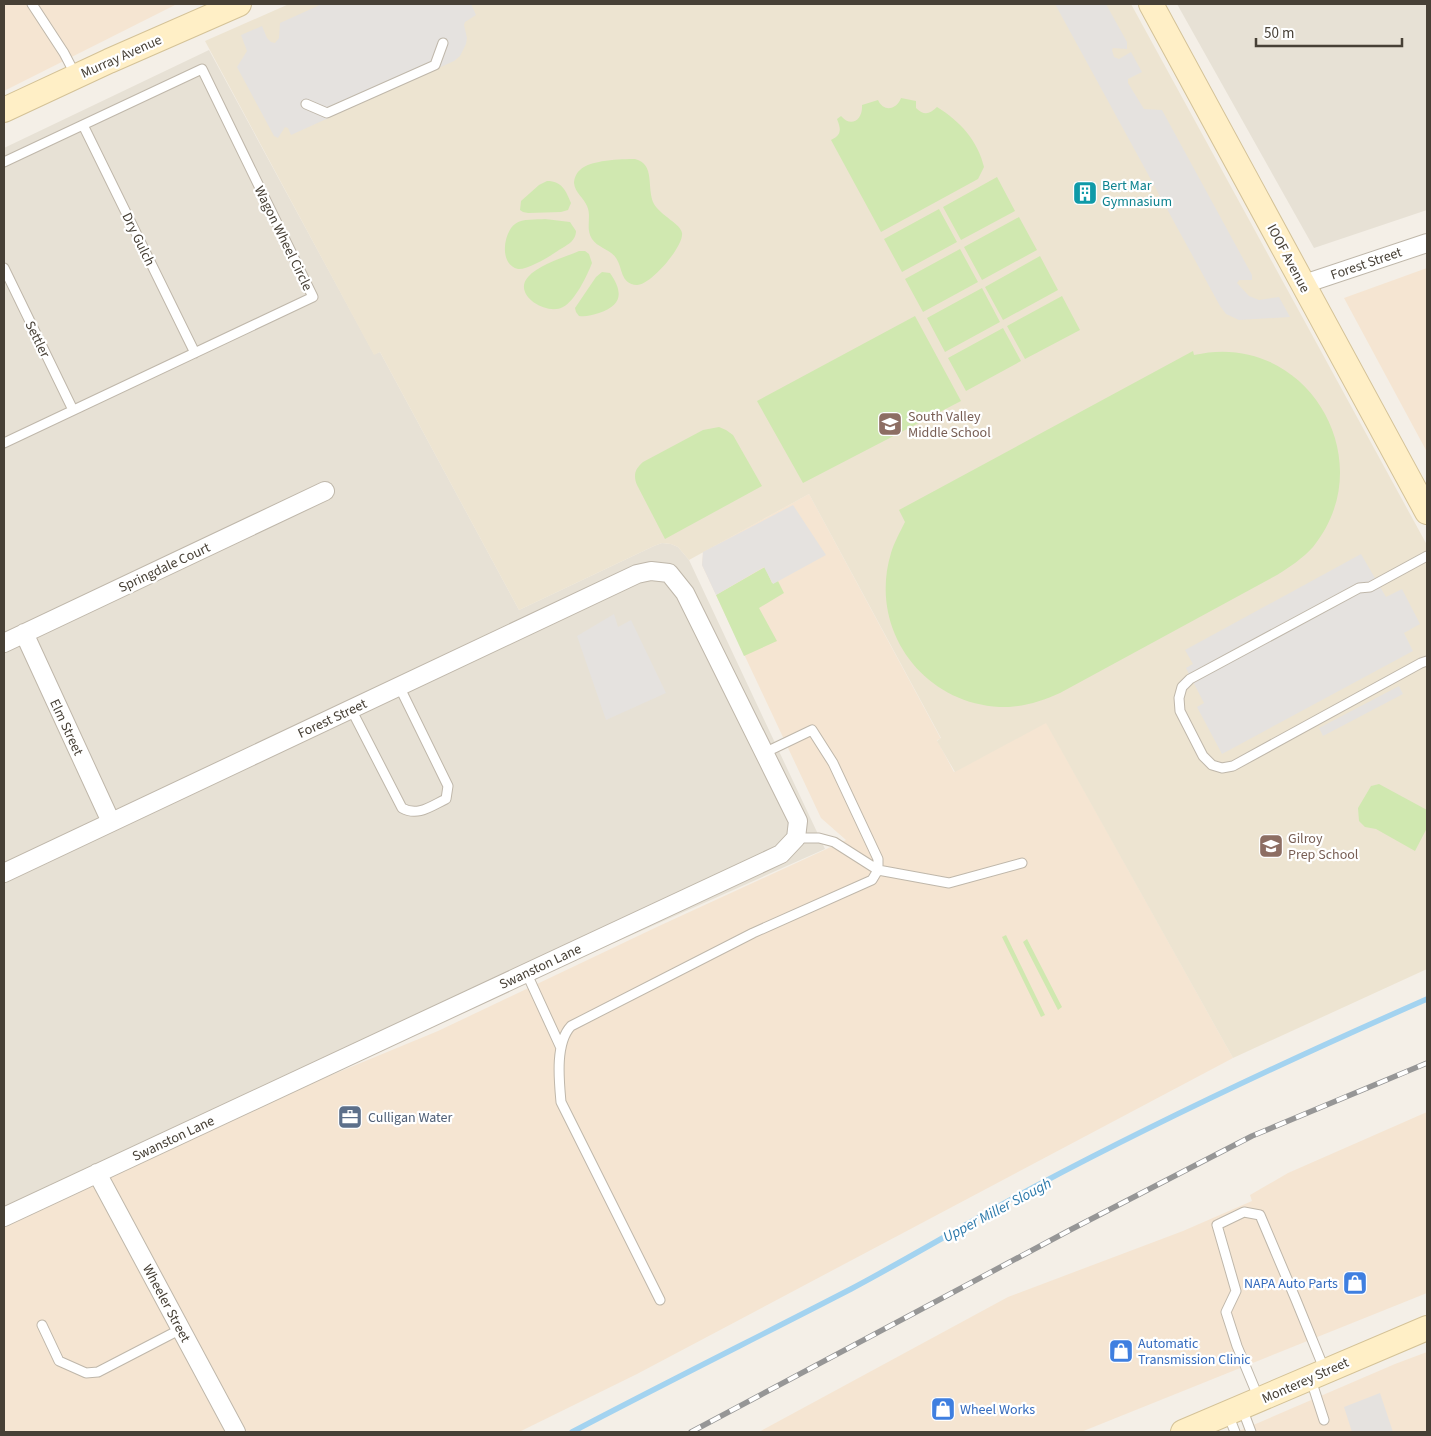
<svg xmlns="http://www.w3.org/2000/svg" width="1431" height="1436" viewBox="0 0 1431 1436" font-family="'Source Sans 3',sans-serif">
<rect width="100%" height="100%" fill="#f4efe7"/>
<path fill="#e7e1d5" d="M1177,4H1427V210L1314,248Z
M209,50L374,354L380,352L519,610L654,546L662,543L671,544L678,547L689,560L825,849L4,1215V148Z"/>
<path fill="#f5e5d2" d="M4,4H177L4,91Z
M1427,268V452L1344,298Z
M809,494L941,739L937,740L954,772L1046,722L1233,1058L637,1374L519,1432H4V1214L111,1166L438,1031L659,926L846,840L821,818L702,565L703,552Z
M1427,1112V1293L1081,1432H759L1008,1297L1183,1231L1252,1201L1250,1195L1288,1173Z
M1427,1352V1432H1237L1395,1364Z"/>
<path fill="#ede4d1" d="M289,4H1131L1427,545V969L1233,1058L1046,723L955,772L937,741L941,738L809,494L689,560L678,547L671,544L662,543L654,546L519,610L380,352L374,355L205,41Z"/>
<path fill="#d0e8b0" d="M901,98L916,101V108C924,116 930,114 937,107C960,121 978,141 984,167L978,179L881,232L831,140C842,135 841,129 837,119L841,116C851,128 863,120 862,105L878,100C884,113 897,109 901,98Z
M635,159C656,164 646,188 654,204C661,216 681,224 682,233C684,246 651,285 637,285C620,284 623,268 616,258C610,249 598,248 592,239C585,228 592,217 587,206C584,198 575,193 574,183C574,179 576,173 580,170C589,160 622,159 635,159Z
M997,177L1015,211L961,240L943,207Z
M547,181C562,181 566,191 571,203L568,210L561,212L528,213L523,212L520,210L521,201L539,185Z
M939,209L957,242L902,272L884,239Z
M1019,217L1037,250L982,280L964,247Z
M545,219L570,222L576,231C576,242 565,246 556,252C549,257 527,270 518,269C499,265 503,233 515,224C523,218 536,220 545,219Z
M960,249L978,282L923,312L905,279Z
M579,251H585L589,254L592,263C587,276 575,301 563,307C547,316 512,295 528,277C538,265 565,257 579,251Z
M1040,256L1058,290L1003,320L985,287Z
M602,272L610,273C623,292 623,305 599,313C592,315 586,317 579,316L576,312L575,308L596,277Z
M982,288L1000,322L945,352L927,318Z
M1062,296L1080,330L1025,359L1007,326Z
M915,316L961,401L803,483L757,401Z
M1003,328L1021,361L966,391L948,358Z
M1193,351L1194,355C1305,329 1384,459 1313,547C1303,558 1290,567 1277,575L1060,693C1044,700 1027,706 1009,707C927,709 867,632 891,553C894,543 900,532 905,522L899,510Z
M719,427L726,430L733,435L762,486L665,539L637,485C633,475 635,469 643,462L703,430Z
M765,567L772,583L778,581L784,593L759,608L777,641L744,656L716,595Z
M1379,784L1427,810V828L1415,851L1376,829L1365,827L1359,821L1358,808L1371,786Z
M1006,935L1045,1015L1041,1017L1002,937Z
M1027,939L1062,1007L1058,1010L1023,942Z"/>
<path fill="#e5e2df" d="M322,4H471L476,15L465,22L464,25L467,38L466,44L460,56L454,61L291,135L288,128L285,127L278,138L274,136L237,67L247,51L241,35L262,26L267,38L271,42L275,43L279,38L280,23Z
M1055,4H1106L1127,42V49L1113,48L1112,50L1114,57L1119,59L1131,52L1142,72L1128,79V83L1144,109L1162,110L1252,275V280H1239L1237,283L1249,296L1259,300L1279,297L1290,317L1239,320L1226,314L1220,306Z
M793,505L826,555L773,584L764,567L716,595L702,565L703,552Z
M1361,554L1386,597L1402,589L1420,624L1404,633L1413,651L1222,754L1197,707L1204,703L1186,668L1193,664L1185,650Z
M614,614L618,627L631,620L666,693L606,720L577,636Z
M1399,686L1403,694L1323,736L1319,728Z
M1380,1393L1393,1432H1352L1344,1407Z"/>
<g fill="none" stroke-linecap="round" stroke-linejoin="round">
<path stroke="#a3d3f0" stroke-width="5.5" d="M572,1432C665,1383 758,1337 851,1289C913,1256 974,1219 1036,1186C1164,1118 1295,1057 1427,999"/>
<defs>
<path id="lane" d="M32,4L64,53L76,76
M306,104L327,113L435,65L443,43
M83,125L195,353
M4,162L202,69L313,297L4,443
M4,268L73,410
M1427,556L1370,587L1359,588L1190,679L1182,687L1179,698L1180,711L1203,756L1212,765L1222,768L1233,766L1421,663L1427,661
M351,709L402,808C418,817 431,806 446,799L448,786L399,686
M796,838H819L834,842L878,870L949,883L1022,863
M526,972L561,1048
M660,1300L561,1102C559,1080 555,1043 571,1026L753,933L872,880L878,870V859L833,763L812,730L764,753
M42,1325L59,1361L86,1373L98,1372L181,1329
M1311,1380L1324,1420
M1259,1399L1237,1346L1226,1312L1236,1291L1217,1225L1244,1212L1260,1215L1296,1300L1325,1371
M1242,1408L1251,1432
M1228,1414L1235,1432"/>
<path id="street" d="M1304,284L1427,243
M24,633L111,822
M4,643L325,491
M4,873L637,574L651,571L669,573L685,593L798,821L796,838L781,854L4,1217
M97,1173L236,1432"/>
<path id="secondary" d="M1151,4L1427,512
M4,110L109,61L239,4
M1183,1432L1427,1328"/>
</defs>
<use href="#lane" stroke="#bfb7aa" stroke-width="11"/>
<use href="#street" stroke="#bfb7aa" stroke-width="20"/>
<use href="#secondary" stroke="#d4c297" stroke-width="26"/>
<use href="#lane" stroke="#fff" stroke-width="9"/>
<use href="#street" stroke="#fff" stroke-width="18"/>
<use href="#secondary" stroke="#ffefc6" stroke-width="24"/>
<defs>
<path id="rail" d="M691,1432L1070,1230L1252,1136L1427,1063"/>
</defs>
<use href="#rail" stroke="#969696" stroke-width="5.5"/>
<use href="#rail" stroke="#fff" stroke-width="4" stroke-dasharray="11" stroke-linecap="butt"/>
</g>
<defs>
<symbol id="building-square" viewBox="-11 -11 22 22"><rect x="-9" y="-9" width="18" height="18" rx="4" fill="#0f9aa8" stroke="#fff"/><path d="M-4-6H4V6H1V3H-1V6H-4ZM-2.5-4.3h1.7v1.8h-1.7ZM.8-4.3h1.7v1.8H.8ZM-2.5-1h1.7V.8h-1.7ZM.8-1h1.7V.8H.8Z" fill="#fff"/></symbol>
<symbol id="school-square" viewBox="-11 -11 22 22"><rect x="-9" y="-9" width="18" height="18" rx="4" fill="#8d6e63" stroke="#fff"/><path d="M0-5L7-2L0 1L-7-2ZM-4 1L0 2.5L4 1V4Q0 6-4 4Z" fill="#fff"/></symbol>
<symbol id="office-square" viewBox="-11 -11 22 22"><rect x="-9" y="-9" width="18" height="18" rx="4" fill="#5c6f8a" stroke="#fff"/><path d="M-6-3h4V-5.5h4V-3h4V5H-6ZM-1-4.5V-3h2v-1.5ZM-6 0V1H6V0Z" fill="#fff"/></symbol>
<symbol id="shop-square" viewBox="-11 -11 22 22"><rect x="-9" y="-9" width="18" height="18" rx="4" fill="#3f7fe0" stroke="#fff"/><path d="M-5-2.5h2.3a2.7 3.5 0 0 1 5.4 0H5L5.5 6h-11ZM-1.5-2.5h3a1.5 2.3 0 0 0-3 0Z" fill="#fff"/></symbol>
</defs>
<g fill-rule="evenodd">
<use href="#building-square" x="1071" y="179" width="28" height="28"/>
<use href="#school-square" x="876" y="410" width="28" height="28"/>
<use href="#school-square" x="1257" y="832" width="28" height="28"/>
<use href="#office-square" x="336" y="1103" width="28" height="28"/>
<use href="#shop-square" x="1341" y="1269" width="28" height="28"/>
<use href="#shop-square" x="1107" y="1337" width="28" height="28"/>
<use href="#shop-square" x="929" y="1395" width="28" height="28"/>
</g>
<g text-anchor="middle" stroke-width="4.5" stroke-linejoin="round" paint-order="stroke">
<g font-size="14" fill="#474036" stroke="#fff">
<text transform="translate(121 56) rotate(-24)" y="5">Murray Avenue</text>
<text transform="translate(284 238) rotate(64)" y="5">Wagon Wheel Circle</text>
<text transform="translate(139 239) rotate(64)" y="5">Dry Gulch</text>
<text transform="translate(1289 258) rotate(62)" y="5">IOOF Avenue</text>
<text transform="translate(1366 263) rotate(-19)" y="5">Forest Street</text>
<text transform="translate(38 339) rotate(64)" y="5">Settler</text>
<text transform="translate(164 567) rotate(-25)" y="5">Springdale Court</text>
<text transform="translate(332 718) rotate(-25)" y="5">Forest Street</text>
<text transform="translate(67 727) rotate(65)" y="5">Elm Street</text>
<text transform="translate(540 966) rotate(-25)" y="5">Swanston Lane</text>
<text transform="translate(173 1138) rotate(-25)" y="5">Swanston Lane</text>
<text transform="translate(167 1303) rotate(62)" y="5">Wheeler Street</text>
<text transform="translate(1305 1380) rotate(-24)" y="5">Monterey Street</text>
</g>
<g font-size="14" fill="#0d838f" stroke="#fff" text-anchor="start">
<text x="1102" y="190">Bert Mar<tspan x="1102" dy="16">Gymnasium</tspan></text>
</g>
<g font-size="14" fill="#785e54" stroke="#fff" text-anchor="start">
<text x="908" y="421">South Valley<tspan x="908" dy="16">Middle School</tspan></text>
<text x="1288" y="843">Gilroy<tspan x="1288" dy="16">Prep School</tspan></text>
</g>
<g font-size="14" fill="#4e5e75" stroke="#fff" text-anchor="start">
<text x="368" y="1122">Culligan Water</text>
</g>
<g font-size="14" fill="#366cbe" stroke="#fff" text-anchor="start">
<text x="1338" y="1288" text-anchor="end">NAPA Auto Parts</text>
<text x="1138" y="1348">Automatic<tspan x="1138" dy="16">Transmission Clinic</tspan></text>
<text x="960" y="1414">Wheel Works</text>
</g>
<g font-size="15" font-style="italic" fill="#2e7aab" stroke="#fff">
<text transform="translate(997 1210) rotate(-28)" y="5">Upper Miller Slough</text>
</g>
</g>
<rect width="1431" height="1436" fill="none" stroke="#474036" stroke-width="10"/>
<path d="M1256 38v8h146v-8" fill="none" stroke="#474036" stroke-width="2.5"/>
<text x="1264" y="38" font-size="15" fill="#474036" stroke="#ffffff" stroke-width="4" paint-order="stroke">50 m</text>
</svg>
